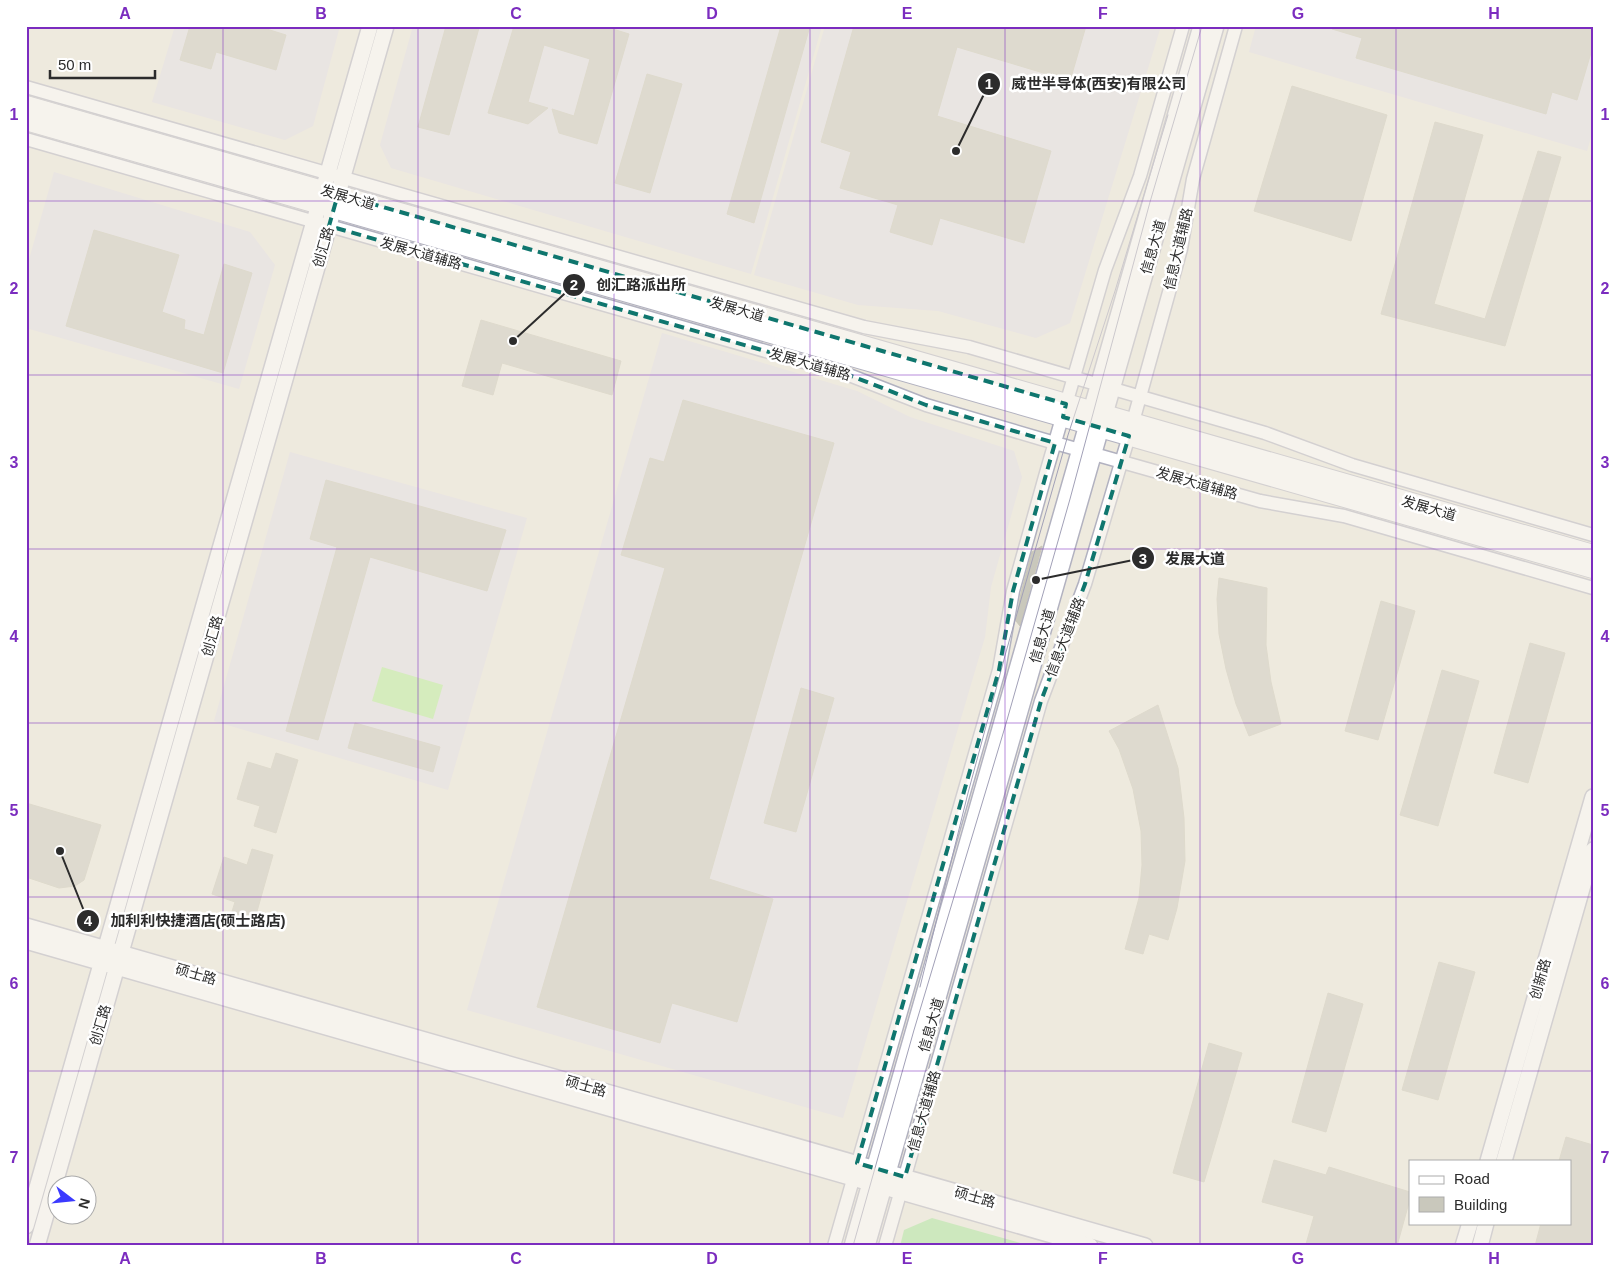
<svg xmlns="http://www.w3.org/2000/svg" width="1619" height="1272" viewBox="0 0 1619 1272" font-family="Arial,'Noto Sans SC',sans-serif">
<rect width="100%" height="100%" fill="#eeeade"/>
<path fill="#e2dfe7" d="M175,26H340L313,126L285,140L152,102Z
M413,26H822L751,274L391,168L380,145Z
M825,26H1161L1070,323L1036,338L938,311L858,305L754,275Z
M1256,26H1593V130L1587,151L1249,52Z
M54,172L250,232L275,265L239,389L26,328V270Z
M662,333L857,391L910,417L1014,451L1022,477L991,587L985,637L843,1118L467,1010Z
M290,452L527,518L448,790L214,721Z"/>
<path fill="#a4e798" d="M932,1218L1031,1246H900L904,1230Z"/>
<path fill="#b7ef94" d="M382,667L443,685L433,719L372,701Z"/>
<path fill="#c9c8bc" stroke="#cac7b7" d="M190,26H257L286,35L276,70L216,52L211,69L180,60Z
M446,26H473L479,28L449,135L418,127Z
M514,26H603L629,34L597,144L559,133L552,109L574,116L590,59L544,45L528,102L548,108L528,124L488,113Z
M781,26H810L754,223L727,214Z
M854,26H1086L1070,81L957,47L937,116L1051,151L1024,243L940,218L932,245L890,232L898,205L840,188L851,152L821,142Z
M1332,26H1593V46L1577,100L1552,92L1546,114L1356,58L1362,38L1332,29Z
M647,74L682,84L650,193L615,183Z
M1292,86L1387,115L1351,241L1254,211Z
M1435,122L1483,135L1434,304L1485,319L1538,151L1561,157L1505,346L1381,314Z
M94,230L179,255L162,312L185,320L184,329L204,335L224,264L252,273L223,373L66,326Z
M481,320L621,361L612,395L502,363L493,395L462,386Z
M683,400L834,443L709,879L773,899L737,1022L672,1003L660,1043L537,1007L665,568L621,555L650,458L664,462Z
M326,480L506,530L487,591L370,557L318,740L286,731L337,547L310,539Z
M1042,546L1020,626L1016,621L1021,593L1032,552Z
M1219,578L1267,588L1266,645L1271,682L1281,724L1249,736L1236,704L1226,669L1219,634L1217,599Z
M1381,601L1415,611L1378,740L1345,731Z
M1530,643L1565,653L1528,783L1494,773Z
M1442,670L1479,681L1438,826L1400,815Z
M801,688L834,698L796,832L764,823Z
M1158,705L1178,768L1184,818L1185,861L1177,908L1168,940L1149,934L1143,954L1125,949L1139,898L1142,865L1141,831L1133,789L1119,749L1109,731Z
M355,723L440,747L433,772L348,748Z
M276,753L298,760L276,833L254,826L260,806L237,799L248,762L271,769Z
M26,803L101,825L84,880L75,886L59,888L26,877Z
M252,849L273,855L252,929L229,921L235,902L212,894L224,857L247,865Z
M1439,962L1475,972L1438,1100L1402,1090Z
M1328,993L1363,1004L1326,1132L1292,1122Z
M1209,1043L1242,1053L1204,1182L1173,1173Z
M1566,1137L1593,1145V1246H1535L1541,1223H1570V1161H1559Z
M1274,1160L1326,1175L1329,1167L1410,1192V1199L1397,1246H1314L1306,1244L1314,1216L1262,1202Z"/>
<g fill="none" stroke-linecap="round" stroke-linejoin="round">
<defs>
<path id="minor" d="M26,87L864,327L969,347L1265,433L1352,465L1593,535
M26,139L849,375L926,405L1055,443L1260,501L1344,516L1593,588
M834,1246L999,670L1013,591L1046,473L1105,270L1140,176L1183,26
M885,1246L1041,701L1085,584L1129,436L1181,249L1193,179L1236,26"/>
<path id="tertiary" d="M26,926L1145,1246
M26,941L1090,1246
M1488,1161L1593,797
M1504,1161L1593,850
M26,1226L370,26
M37,1246L386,26
M852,1246L1201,26
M867,1246L1216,26
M1463,1246L1470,1223
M1480,1246L1486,1223"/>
<path id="secondary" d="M26,105L1593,554
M26,121L1593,569"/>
</defs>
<use href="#minor" stroke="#b2b2c0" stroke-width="15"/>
<use href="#tertiary" stroke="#b2b2c0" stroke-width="18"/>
<use href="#secondary" stroke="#b2b2c0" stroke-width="20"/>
<use href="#minor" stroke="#fff" stroke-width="12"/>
<use href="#tertiary" stroke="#fff" stroke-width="15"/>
<use href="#secondary" stroke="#fff" stroke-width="18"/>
<path stroke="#a1a0b7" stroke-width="1" d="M920,987L968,793L1006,652L1068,435L1115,291L1168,115
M853,1246L914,1030L1005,727L1070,499L1150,202L1202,26"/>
</g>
<path d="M0 0H1619V1272H0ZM338,194L1066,404L1063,417L1129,436L1085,584L1041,701L905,1177L857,1163L999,670L1013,591L1055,443L926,405L849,375L329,226Z" fill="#eeeade" fill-opacity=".55" fill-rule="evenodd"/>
<path fill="none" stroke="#0f766e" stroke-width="4" stroke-dasharray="10 6" stroke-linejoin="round" d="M338,194L1066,404L1063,417L1129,436L1085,584L1041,701L905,1177L857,1163L999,670L1013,591L1055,443L926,405L849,375L329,226Z"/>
<path fill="none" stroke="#7b2cbf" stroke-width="1" stroke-opacity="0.55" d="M223,26V1246M418,26V1246M614,26V1246M810,26V1246M1005,26V1246M1200,26V1246M1396,26V1246M26,201H1593M26,375H1593M26,549H1593M26,723H1593M26,897H1593M26,1071H1593"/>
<g text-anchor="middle" stroke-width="5" stroke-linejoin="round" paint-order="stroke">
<g font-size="14" fill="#2c2c2c" stroke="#fff">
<text transform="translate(348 197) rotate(16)" y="5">发展大道</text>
<text transform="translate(323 247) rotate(-74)" y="5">创汇路</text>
<text transform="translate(1153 247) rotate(-74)" y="5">信息大道</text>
<text transform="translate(1178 249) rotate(-77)" y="5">信息大道辅路</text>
<text transform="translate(421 253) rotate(16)" y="5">发展大道辅路</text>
<text transform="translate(737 309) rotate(16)" y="5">发展大道</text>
<text transform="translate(810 364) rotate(16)" y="5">发展大道辅路</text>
<text transform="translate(1197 483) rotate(16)" y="5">发展大道辅路</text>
<text transform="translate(1429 508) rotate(16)" y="5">发展大道</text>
<text transform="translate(212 636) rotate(-74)" y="5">创汇路</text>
<text transform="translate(1042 636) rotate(-74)" y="5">信息大道</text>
<text transform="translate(1065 637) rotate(-69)" y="5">信息大道辅路</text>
<text transform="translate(196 974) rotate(16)" y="5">硕士路</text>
<text transform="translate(1540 979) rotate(-74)" y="5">创新路</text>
<text transform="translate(100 1025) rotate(-74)" y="5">创汇路</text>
<text transform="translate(931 1025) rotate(-74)" y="5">信息大道</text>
<text transform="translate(586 1086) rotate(16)" y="5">硕士路</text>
<text transform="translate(924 1111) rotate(-74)" y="5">信息大道辅路</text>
<text transform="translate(975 1197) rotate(16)" y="5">硕士路</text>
</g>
</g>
<path fill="none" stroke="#2c2c2c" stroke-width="2" d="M956 151L989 84M513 341L574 285M1036 580L1143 558M60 851L88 921"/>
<g fill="#2c2c2c" stroke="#fff" stroke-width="2">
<circle cx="956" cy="151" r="5"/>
<circle cx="513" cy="341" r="5"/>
<circle cx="1036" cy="580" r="5"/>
<circle cx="60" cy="851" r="5"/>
<circle cx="989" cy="84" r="12"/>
<circle cx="574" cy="285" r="12"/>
<circle cx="1143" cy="558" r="12"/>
<circle cx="88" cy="921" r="12"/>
</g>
<g font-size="15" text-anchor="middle" font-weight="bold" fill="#fff">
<text x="989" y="89">1</text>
<text x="574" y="290">2</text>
<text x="1143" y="564">3</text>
<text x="88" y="926">4</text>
</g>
<g font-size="15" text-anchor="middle" font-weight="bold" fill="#2c2c2c" stroke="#fff" stroke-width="5" stroke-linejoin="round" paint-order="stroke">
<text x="1099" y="89">威世半导体(西安)有限公司</text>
<text x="641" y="290">创汇路派出所</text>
<text x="1195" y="564">发展大道</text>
<text x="198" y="926">加利利快捷酒店(硕士路店)</text>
</g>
<rect width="1619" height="1272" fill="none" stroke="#ffffff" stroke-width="55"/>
<rect x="1409" y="1160" width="162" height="65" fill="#ffffff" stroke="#ababab"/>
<rect x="1419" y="1176" width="25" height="8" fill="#ffffff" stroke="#ababab"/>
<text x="1454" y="1184" font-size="15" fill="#2c2c2c">Road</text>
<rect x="1419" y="1197" width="25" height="15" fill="#c9c8bc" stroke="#ababab"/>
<text x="1454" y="1210" font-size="15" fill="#2c2c2c">Building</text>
<g transform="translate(72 1200) rotate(106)"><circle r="24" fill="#ffffff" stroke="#ababab"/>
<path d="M0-4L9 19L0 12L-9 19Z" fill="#3b3aff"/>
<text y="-8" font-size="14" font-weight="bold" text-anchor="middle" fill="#2c2c2c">N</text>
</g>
<path d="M50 70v8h105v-8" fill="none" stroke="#2c2c2c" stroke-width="2.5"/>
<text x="58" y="70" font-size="15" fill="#2c2c2c" stroke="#ffffff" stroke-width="4" paint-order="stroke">50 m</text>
<rect x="28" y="28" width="1564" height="1216" fill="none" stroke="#7b2cbf" stroke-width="2"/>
<g font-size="16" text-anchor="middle" font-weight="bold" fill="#7b2cbf">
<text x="125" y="19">A</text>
<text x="321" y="19">B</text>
<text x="516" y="19">C</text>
<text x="712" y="19">D</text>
<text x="907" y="19">E</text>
<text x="1103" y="19">F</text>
<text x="1298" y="19">G</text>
<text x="1494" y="19">H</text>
<text x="14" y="120">1</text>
<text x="1605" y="120">1</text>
<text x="14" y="294">2</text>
<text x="1605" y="294">2</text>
<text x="14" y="468">3</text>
<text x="1605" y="468">3</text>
<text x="14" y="642">4</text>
<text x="1605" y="642">4</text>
<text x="14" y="816">5</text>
<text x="1605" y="816">5</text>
<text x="14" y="989">6</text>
<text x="1605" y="989">6</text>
<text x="14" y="1163">7</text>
<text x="1605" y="1163">7</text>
<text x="125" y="1264">A</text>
<text x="321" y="1264">B</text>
<text x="516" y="1264">C</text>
<text x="712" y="1264">D</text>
<text x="907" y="1264">E</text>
<text x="1103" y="1264">F</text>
<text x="1298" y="1264">G</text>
<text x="1494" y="1264">H</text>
</g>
</svg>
